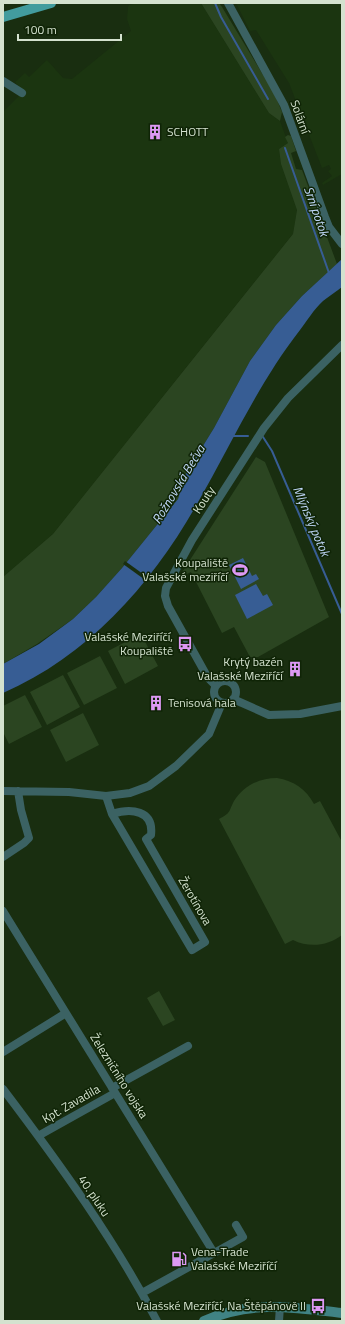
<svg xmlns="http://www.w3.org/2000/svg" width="345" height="1324" viewBox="0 0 345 1324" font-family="'Titillium Web',sans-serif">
<rect width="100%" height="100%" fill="#192e10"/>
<path fill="#1b3510" d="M138,3H201L269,113L280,121L288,143L279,149L281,164L297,210L293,234L53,534L3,577V112L22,93L23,91L15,82L25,73L29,77L47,60L63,78L72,79L131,31L127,19L128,7L129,5Z
M236,3H342V174L323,185L322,183L332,176L328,171L331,169L329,165L322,168L289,83L256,30L250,31Z"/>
<path fill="#2b4521" d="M201,3H219L222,7L274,93L282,112L280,121L269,113Z
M288,135L291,136L296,151L291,153L296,169L302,170L337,264L302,296L276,325L250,361L214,428L185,475L178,499L122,568L96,597L73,619L37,644L3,664V577L53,534L293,234L297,210L281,164L279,149L288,143L285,137Z
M256,457L265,462L329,617L258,657H250L234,627L222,633L191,572L182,576L181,574Z
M141,634L158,666L125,684L108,651Z
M100,656L117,688L84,705L67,673Z
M63,675L80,707L47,725L30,692Z
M25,695L42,727L9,744L3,732V706Z
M83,713L99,745L66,762L50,730Z
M277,778C294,781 306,789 314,804L320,801L342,842V935C328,946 309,948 293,940L285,944L219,819C232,812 228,812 234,801C244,785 260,778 277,778Z
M159,991L175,1020L163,1026L147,998Z"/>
<path fill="#375d94" d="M342,259V287C336,292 329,296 323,301C314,309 307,321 300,330C258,384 231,445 197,504C152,584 88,656 3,693V664L39,644L73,619L96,597L122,568L178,499L185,475L214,428L250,361L276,325L302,296Z
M243,558L252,576L256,574L259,579L241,589L229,565Z
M256,584L263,596L267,594L273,605L247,619L235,595Z"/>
<path fill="#192e10" d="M125,561L150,579L148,582L123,564Z"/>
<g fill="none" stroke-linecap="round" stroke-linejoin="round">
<path stroke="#375d94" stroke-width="2" d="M215,3L221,17L268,99
M285,148L329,273
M231,436H248
M263,437L272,451L342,614"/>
<path stroke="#3b6263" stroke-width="8" d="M228,3L284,105L325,217L329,227L342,244
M3,81L22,93
M214 692a11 11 0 1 1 22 0a11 11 0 1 1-22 0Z
M216,686L208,678L168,606L165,596L166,588L192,540L264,428L288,398L342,345
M233,699L269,715L300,714L342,706
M3,791L69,792L106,796L130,793L149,786L176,766L209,734L222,703
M106,796L112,814L192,950L205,942L146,839L151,835C154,810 131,808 112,814
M3,857L24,843L29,838L21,810L18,791
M3,911L214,1253
M3,1052L66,1013
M112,1088L188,1046
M3,1089C59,1163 114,1239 157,1321
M38,1136L115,1093
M142,1293L243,1237L236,1225
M279,1321L280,1306"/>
<path stroke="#408384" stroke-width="10" d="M204,1321C251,1300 293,1307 342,1313"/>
<path stroke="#429c9e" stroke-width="10" d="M3,17L51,3"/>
</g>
<defs>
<symbol id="building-bare" viewBox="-9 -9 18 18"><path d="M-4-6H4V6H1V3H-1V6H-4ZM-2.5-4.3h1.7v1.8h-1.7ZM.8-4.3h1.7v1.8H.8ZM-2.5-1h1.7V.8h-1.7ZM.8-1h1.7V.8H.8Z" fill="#dd99f4" stroke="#0f2406" stroke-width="2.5" paint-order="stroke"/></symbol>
<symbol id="stadium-bare" viewBox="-9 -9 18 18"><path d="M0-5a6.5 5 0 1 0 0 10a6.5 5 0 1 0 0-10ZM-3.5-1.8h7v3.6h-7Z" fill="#dd99f4" stroke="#0f2406" stroke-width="2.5" paint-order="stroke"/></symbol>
<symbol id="bus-bare" viewBox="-9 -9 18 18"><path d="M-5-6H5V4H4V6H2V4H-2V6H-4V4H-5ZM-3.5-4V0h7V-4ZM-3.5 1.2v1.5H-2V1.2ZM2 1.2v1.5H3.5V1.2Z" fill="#dd99f4" stroke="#0f2406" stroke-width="2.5" paint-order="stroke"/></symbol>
<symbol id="fuel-bare" viewBox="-9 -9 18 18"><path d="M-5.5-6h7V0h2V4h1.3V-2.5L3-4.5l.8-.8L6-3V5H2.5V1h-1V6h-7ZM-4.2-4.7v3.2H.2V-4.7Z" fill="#dd99f4" stroke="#0f2406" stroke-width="2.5" paint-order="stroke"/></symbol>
</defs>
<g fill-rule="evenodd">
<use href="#building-bare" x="144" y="121" width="22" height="22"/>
<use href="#stadium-bare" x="229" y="559" width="22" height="22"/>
<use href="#bus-bare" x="174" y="633" width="22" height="22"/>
<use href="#building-bare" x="284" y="658" width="22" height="22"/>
<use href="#building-bare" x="145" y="692" width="22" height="22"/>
<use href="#fuel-bare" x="168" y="1248" width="22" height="22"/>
<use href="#bus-bare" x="307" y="1295" width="22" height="22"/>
</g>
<g text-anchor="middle" stroke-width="3" stroke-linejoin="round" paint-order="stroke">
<g font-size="12" fill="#d4e2cf" stroke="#0f2406">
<text transform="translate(300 117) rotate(70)" y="4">Solární</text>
<text transform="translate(204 500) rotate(-57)" y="4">Kouty</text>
<text transform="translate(195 901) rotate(60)" y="4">Žerotínova</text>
<text transform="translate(119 1076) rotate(58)" y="4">Železničního vojska</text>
<text transform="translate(71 1104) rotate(-30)" y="4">Kpt. Zavadila</text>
<text transform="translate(94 1196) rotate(56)" y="4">40. pluku</text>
</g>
<g font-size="12" fill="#d4e2cf" stroke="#0f2406" text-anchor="end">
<text x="167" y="136" text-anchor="start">SCHOTT</text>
<text x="228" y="567">Koupaliště<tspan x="228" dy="14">Valašské meziříčí</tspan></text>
<text x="173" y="641">Valašské Meziříčí,<tspan x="173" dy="14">Koupaliště</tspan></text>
<text x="283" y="666">Krytý bazén<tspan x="283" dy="14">Valašské Meziříčí</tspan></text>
<text x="168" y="707" text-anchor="start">Tenisová hala</text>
<text x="191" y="1256" text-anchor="start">Vena-Trade<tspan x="191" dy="14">Valašské Meziříčí</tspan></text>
<text x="306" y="1310">Valašské Meziříčí, Na Štěpánově II</text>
</g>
<g font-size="13" font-style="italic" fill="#c1d8f9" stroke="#0f2406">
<text transform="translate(317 211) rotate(71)" y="5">Srní potok</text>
<text transform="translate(178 484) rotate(-59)" y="5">Rožnovská Bečva</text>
<text transform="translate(312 521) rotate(67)" y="5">Mlýnský potok</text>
</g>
</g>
<rect width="345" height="1324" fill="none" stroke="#d4e2cf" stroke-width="8"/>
<path d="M18 34v6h103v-6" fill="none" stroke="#d4e2cf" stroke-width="2"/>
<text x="24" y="34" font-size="12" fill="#d4e2cf" stroke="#0f2406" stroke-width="3" paint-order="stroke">100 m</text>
</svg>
